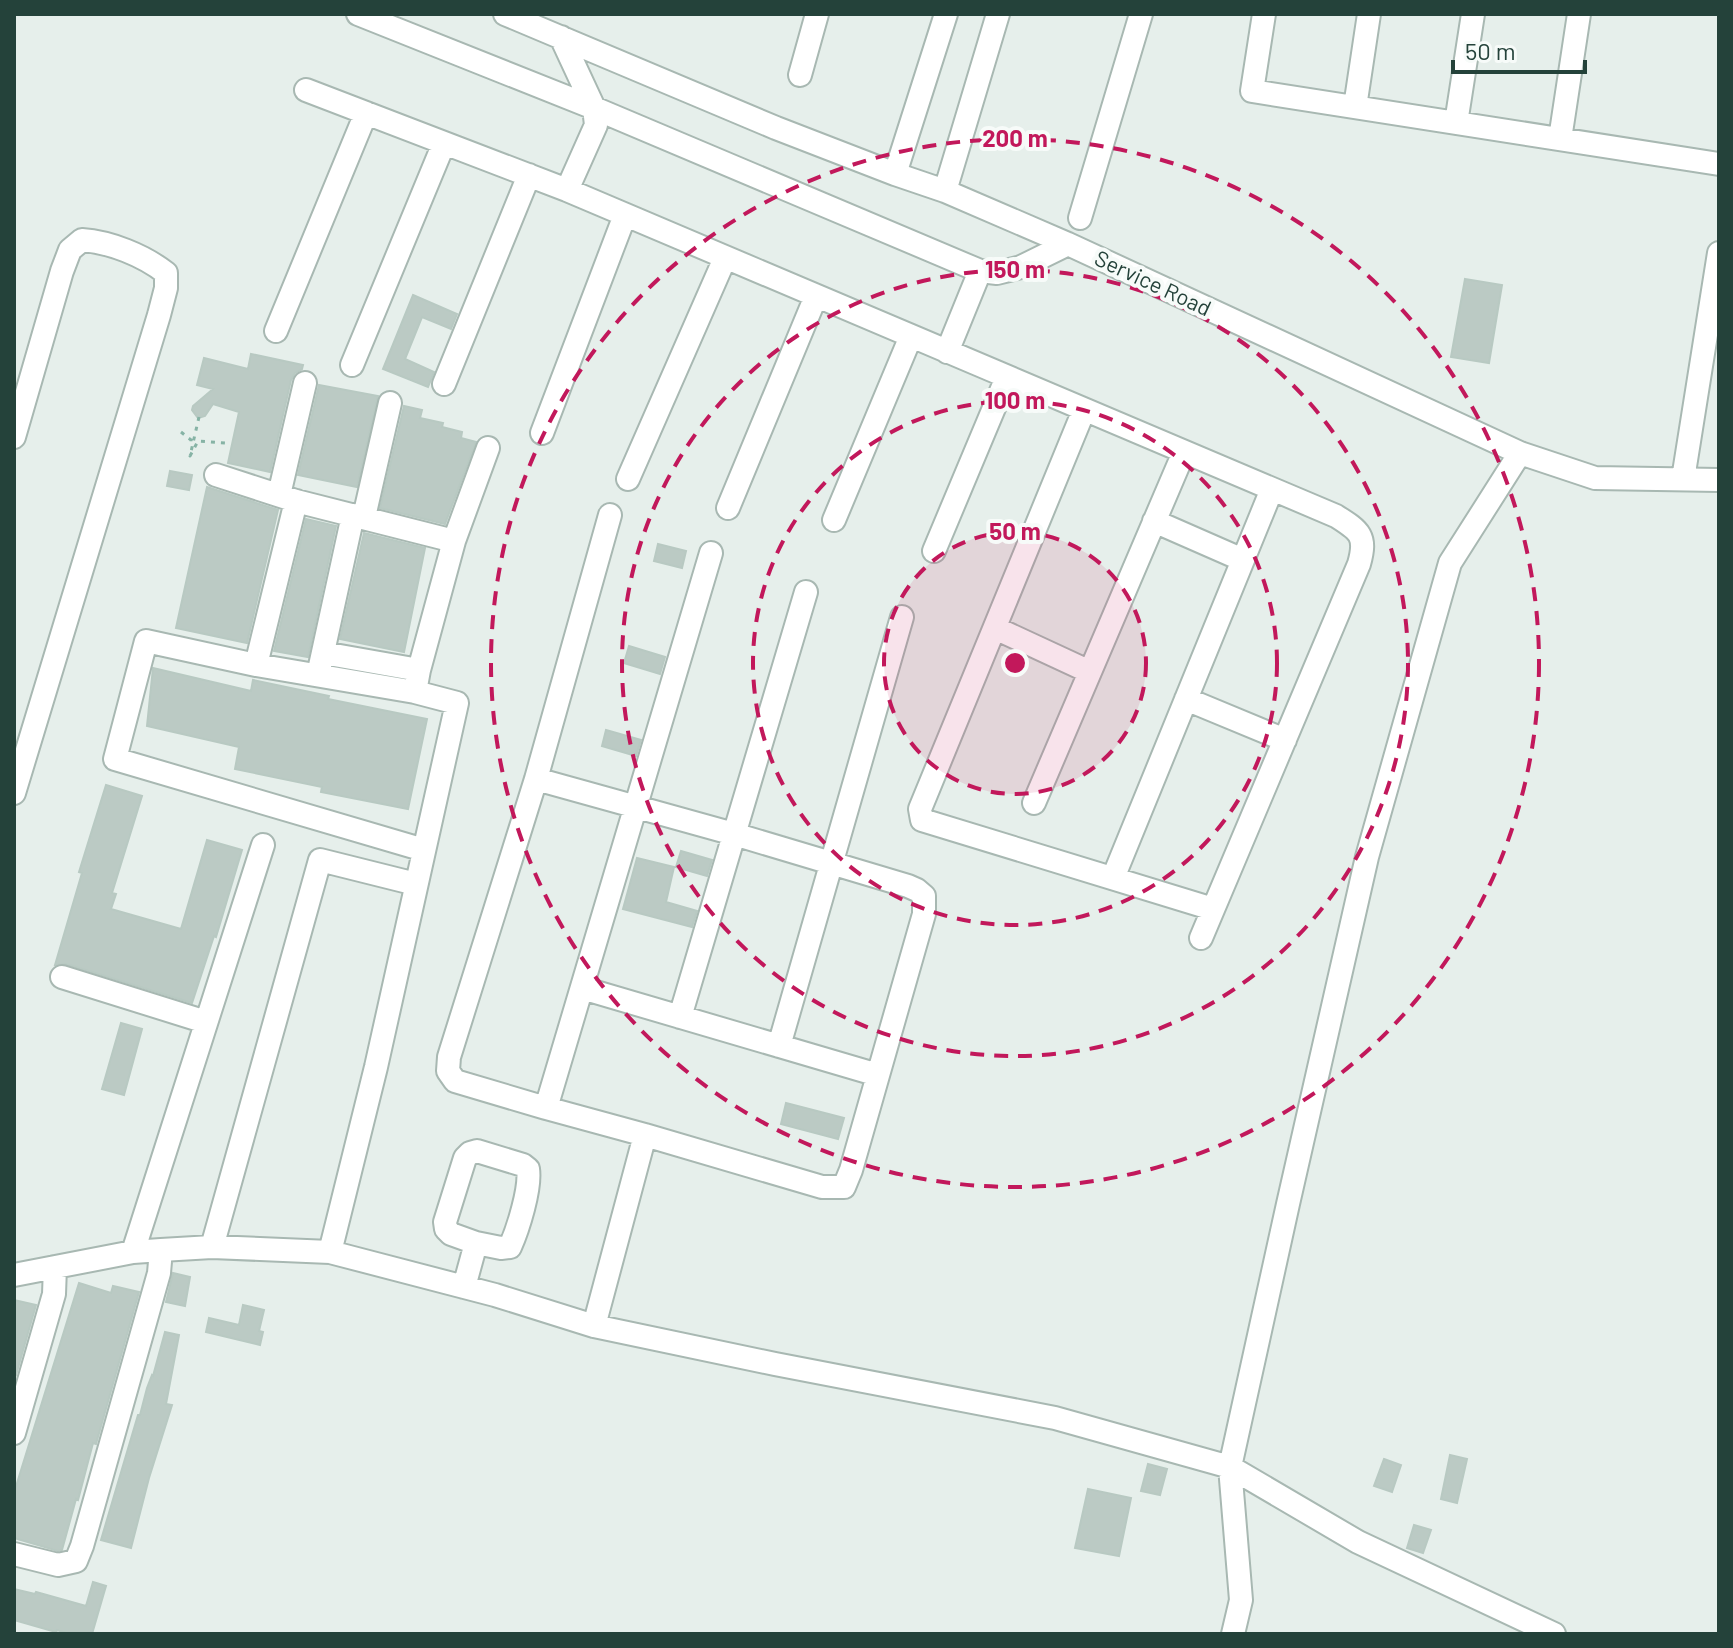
<svg xmlns="http://www.w3.org/2000/svg" width="1733" height="1648" viewBox="0 0 1733 1648" font-family="Barlow,sans-serif">
<rect width="100%" height="100%" fill="#e6efeb"/>
<path fill="#bbcac4" stroke="#b8c9c2" stroke-width="2" d="M1465,279L1502,285L1489,363L1451,357Z
M413,295L457,314L451,329L422,317L405,359L434,372L428,387L383,369Z
M251,354L303,365L302,369L295,373L291,380L270,472L228,463L239,412L213,404L205,416L198,418L192,410L193,406L213,389L197,385L204,358L248,369Z
M319,385L378,396L357,487L298,475Z
M404,406L422,410L420,418L443,423L442,427L462,432L461,438L476,442L445,524L380,508Z
M170,471L192,475L189,490L167,486Z
M207,487L278,510L247,643L176,628Z
M306,519L336,526L308,657L274,651Z
M364,533L425,548L404,652L340,639Z
M658,544L686,551L682,568L654,561Z
M629,646L665,657L660,674L624,663Z
M153,668L251,691L253,680L329,696L328,699L427,719L408,809L321,792L322,787L235,769L239,747L147,726Z
M606,730L641,740L636,756L602,746Z
M106,785L142,796L112,893L116,894L111,909L181,929L207,840L242,850L216,937L214,936L192,1003L66,964L55,965L82,873L79,872Z
M681,851L712,860L707,876L676,867Z
M637,858L674,867L666,902L697,911L692,927L623,909Z
M121,1023L142,1029L124,1095L102,1089Z
M786,1103L844,1118L838,1139L781,1124Z
M173,1273L190,1277L185,1306L166,1302Z
M79,1283L111,1293L113,1286L139,1292L96,1444L93,1443L78,1500L76,1499L62,1550L58,1551L14,1538V1493Z
M14,1300L36,1305L16,1375L14,1374Z
M243,1305L264,1310L259,1331L263,1332L260,1345L206,1332L209,1318L239,1325Z
M165,1332L179,1335L166,1404L172,1405L149,1478L131,1548L101,1540L138,1415H140L147,1388L152,1375L153,1376Z
M1450,1455L1467,1459L1457,1503L1441,1499Z
M1384,1459L1401,1465L1392,1492L1374,1486Z
M1148,1464L1167,1469L1160,1495L1141,1491Z
M1088,1489L1131,1498L1119,1556L1075,1548Z
M1414,1525L1431,1530L1423,1553L1407,1548Z
M93,1582L106,1586L92,1634H69L57,1630L56,1632L14,1620V1589L35,1594L36,1592L86,1606Z"/>
<g fill="none" stroke-linecap="round" stroke-linejoin="round">
<defs>
<path id="minor" d="M358,14L594,108L980,271L997,273L1021,267L1068,244
M505,14L776,128L895,174L945,191L1068,244L1520,453L1595,478L1719,480
M1264,14L1252,91L1719,164
M561,37L594,108L596,125L567,190
M800,75L817,14
M306,90L567,190L1336,516C1360,531 1367,536 1359,564L1201,938
M1355,107L1369,14
M1456,123L1473,14
M1560,139L1579,14
M895,174L946,14
M945,191L998,14
M1080,218L1141,14
M276,331L366,113
M947,352L980,271
M352,365L444,143
M444,384L529,175
M1084,410L920,809L922,820L1213,909
M542,433L625,215
M14,437L62,271L70,250L82,240C110,242 143,255 166,273V288L159,315L14,793
M216,475L296,501L454,541L419,670L415,692L457,703L376,1067L330,1252
M628,479L725,258
M1683,479L1719,253
M279,495L305,383
M296,501L256,665L415,692
M728,508L816,296
M364,517L390,403
M834,520L911,336
M1154,521L1243,560
M454,541L488,448
M934,551L1007,377
M995,628L1090,672
M323,653L419,670
M256,665L146,641L115,759L424,850
M318,675L353,515
M1186,699L1285,740
M536,779L734,834L908,886L917,890L924,896V914L851,1170L844,1187H822L645,1135
M1034,803L1184,452
M1113,878L1272,489
M62,977L206,1022
M582,988L878,1075
M680,1017L806,592
M779,1046L902,617
M546,1108L455,1081L448,1071L449,1057L536,779L610,515
M212,1247L320,860L416,884
M133,1252L263,845
M14,1275L133,1252L161,1250L212,1247L330,1252L495,1295L594,1326L775,1364L1055,1418L1230,1467L1358,1542L1554,1634
M464,1287L476,1243L451,1234L446,1229L445,1222L465,1158L470,1153L477,1151L523,1165L528,1169C531,1188 518,1229 510,1247L501,1248L476,1243
M594,1326L645,1135L546,1108L711,553
M14,1433L54,1294L55,1267
M14,1554L58,1565L76,1561L82,1546L159,1273L161,1250
M1233,1634L1241,1600L1230,1467L1288,1204L1367,857L1450,563L1520,453"/>
</defs>
<use href="#minor" stroke="#a8b8b2" stroke-width="26"/>
<path stroke="#86b3a5" stroke-width="3" stroke-dasharray="4 6" stroke-linecap="butt" d="M199,417L190,456L198,441L226,443
M181,432L191,440V444"/>
<use href="#minor" stroke="#fff" stroke-width="22"/>
</g>
<circle cx="1015" cy="663" r="131" fill="#c2185b" fill-opacity=".12"/>
<g fill="none" stroke="#c2185b" stroke-width="4" stroke-dasharray="14 10">
<circle cx="1015" cy="663" r="131"/>
<circle cx="1015" cy="663" r="262"/>
<circle cx="1015" cy="663" r="393"/>
<circle cx="1015" cy="663" r="524"/>
</g>
<g text-anchor="middle" stroke-width="8" stroke-linejoin="round" paint-order="stroke">
<g font-size="22" fill="#24423a" stroke="#f7fbf9">
<text transform="translate(1153 283) rotate(25)" y="8">Service Road</text>
</g>
</g>
<circle cx="1015" cy="663" r="12" fill="#c2185b" stroke="#f7fbf9" stroke-width="4"/>
<g font-size="24" text-anchor="middle" font-weight="bold" fill="#c2185b" stroke="#f7fbf9" stroke-width="8" stroke-linejoin="round" paint-order="stroke">
<text x="1015" y="147">200 m</text>
<text x="1015" y="278">150 m</text>
<text x="1015" y="409">100 m</text>
<text x="1015" y="540">50 m</text>
</g>
<rect width="1733" height="1648" fill="none" stroke="#24423a" stroke-width="32"/>
<path d="M1453 60v12h132v-12" fill="none" stroke="#24423a" stroke-width="4"/>
<text x="1465" y="60" font-size="24" fill="#24423a" stroke="#f7fbf9" stroke-width="6" paint-order="stroke">50 m</text>
</svg>
